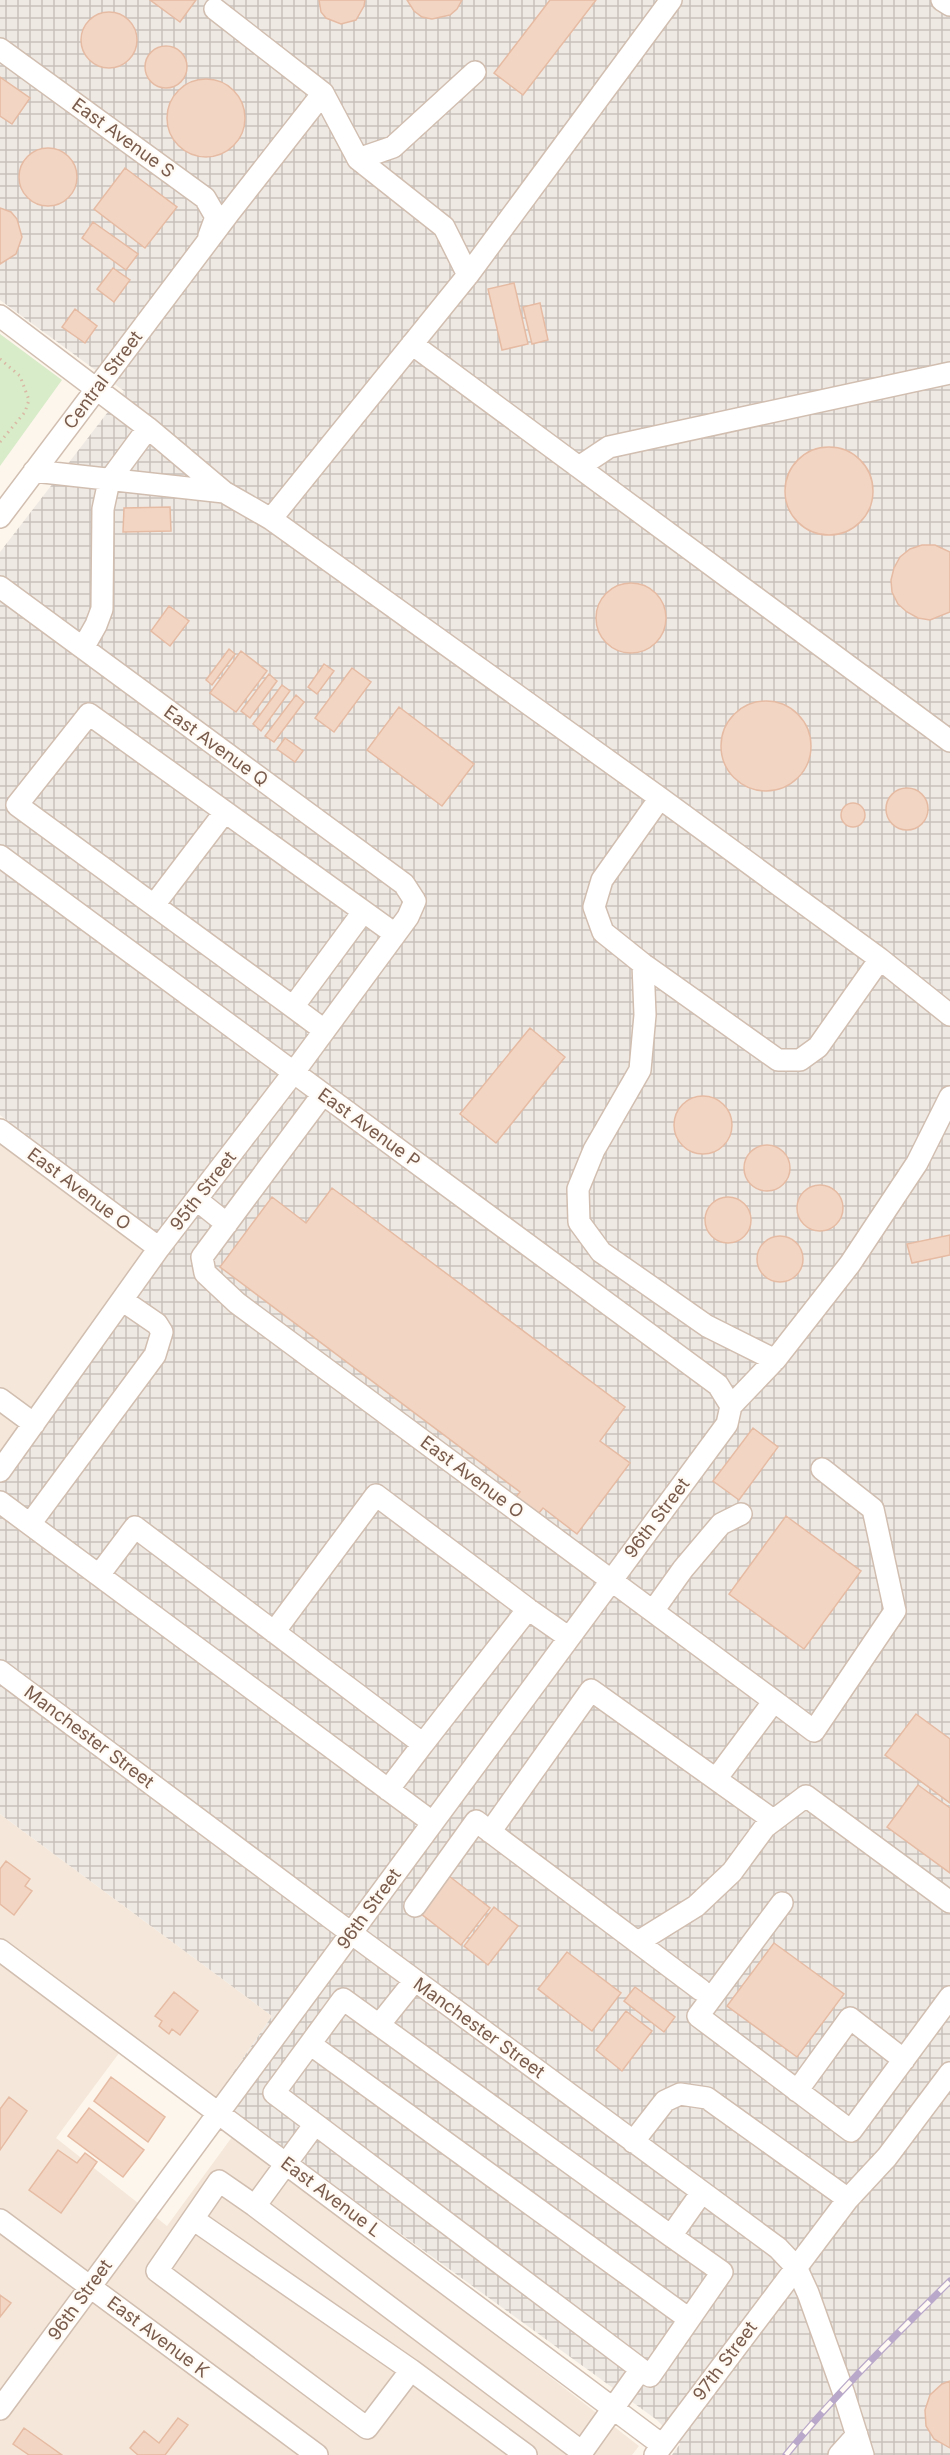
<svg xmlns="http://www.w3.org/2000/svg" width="950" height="2455" viewBox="0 0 950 2455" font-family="Inter,sans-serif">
<defs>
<pattern id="industrial-grid" width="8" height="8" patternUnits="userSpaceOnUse" patternTransform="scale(1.5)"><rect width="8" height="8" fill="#efe9e4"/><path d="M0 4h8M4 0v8" fill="none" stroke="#c7c0bb"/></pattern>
</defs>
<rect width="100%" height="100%" fill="#fdf6ec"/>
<path fill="#f5e8da" d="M0,1141L147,1251L0,1454Z
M0,1814L272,2016L215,2099L131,2037L56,2138L167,2226L232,2137L464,2310L639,2446L632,2455H0Z"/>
<path fill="url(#industrial-grid)" d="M0,0H950V2455H672L680,2444L657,2420L215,2099L272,2016L0,1814V1454L159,1234L0,1115V552L124,391L0,300Z"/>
<path fill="#d8ecc9" d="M0,334L62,380L0,466Z"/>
<path fill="#f3d5c3" stroke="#e6bba3" stroke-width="1.5" d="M150,0H196L180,22Z
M319,0H365L364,6L356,20L341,24L326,18L321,12Z
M407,0H462L457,9L450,15L432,19L422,17L414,11Z
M550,0H596L523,95L494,73Z
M81 40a28 28 0 1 1 56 0a28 28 0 1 1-56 0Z
M145 67a21 21 0 1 1 42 0a21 21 0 1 1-42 0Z
M0,77L30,98L12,124L0,116Z
M167 118a39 39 0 1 1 78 0a39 39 0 1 1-78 0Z
M19 177a29 29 0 1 1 58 0a29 29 0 1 1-58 0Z
M125,168L177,207L145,248L94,209Z
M0,208L11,212L17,219L22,237L16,254L0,264Z
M93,222L138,254L126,270L82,238Z
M113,268L130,280L114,302L97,289Z
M514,283L528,344L502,350L488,289Z
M540,303L548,340L532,344L523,307Z
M75,309L97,326L85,343L62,327Z
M785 491a44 44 0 1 1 88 0a44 44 0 1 1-88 0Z
M170,507L171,531L123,532L124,508Z
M922,545H935L950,552V612L930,620L918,618L907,612L898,604L892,592L891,580L894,568L900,557L910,549Z
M596 618a35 35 0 1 1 70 0a35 35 0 1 1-70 0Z
M169,606L189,621L170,646L151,631Z
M229,649L235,654L212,685L206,680Z
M241,651L267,671L236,712L210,693Z
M324,664L334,671L317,694L308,687Z
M352,668L371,682L334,732L315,718Z
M269,674L277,681L250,718L241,711Z
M282,685L290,691L261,731L253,724Z
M296,695L304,702L274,742L265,736Z
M721 746a45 45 0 1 1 90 0a45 45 0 1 1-90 0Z
M399,707L474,764L442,806L367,750Z
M285,738L303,751L295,762L277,749Z
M886 809a21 21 0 1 1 42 0a21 21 0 1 1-42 0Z
M841 815a12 12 0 1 1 24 0a12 12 0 1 1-24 0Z
M530,1028L565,1057L496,1143L460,1114Z
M674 1125a29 29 0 1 1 58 0a29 29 0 1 1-58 0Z
M744 1168a23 23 0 1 1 46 0a23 23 0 1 1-46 0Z
M797 1208a23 23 0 1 1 46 0a23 23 0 1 1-46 0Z
M332,1188L625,1407L600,1441L630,1463L577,1534L543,1508L539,1513L516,1497L520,1492L220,1267L272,1197L306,1223Z
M705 1220a23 23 0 1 1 46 0a23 23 0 1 1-46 0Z
M950,1235V1255L912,1263L907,1244Z
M757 1259a23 23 0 1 1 46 0a23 23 0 1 1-46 0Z
M753,1428L778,1447L739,1500L713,1481Z
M786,1516L861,1571L804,1649L729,1594Z
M916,1714L950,1739V1803L885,1755Z
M918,1785L950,1808V1873L887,1827Z
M6,1861L30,1879L25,1886L32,1891L14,1915L0,1904V1869Z
M449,1876L490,1908L461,1945L420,1913Z
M494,1907L518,1926L488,1965L464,1946Z
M774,1943L844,1994L797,2057L727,2006Z
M567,1952L621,1993L592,2031L538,1989Z
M635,1987L675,2017L664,2032L624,2001Z
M174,1992L198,2011L180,2035L172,2029L169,2034L159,2026L162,2021L155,2016Z
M626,2011L652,2031L622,2071L596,2050Z
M111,2077L165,2117L148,2142L94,2101Z
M9,2097L27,2111L0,2150V2109Z
M89,2108L144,2150L123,2177L68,2136Z
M58,2150L77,2163L85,2153L97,2162L61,2213L29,2190Z
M0,2295L11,2303L0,2317Z
M950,2381V2448L934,2439L926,2426L925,2410L930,2395L942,2384Z
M178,2418L188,2425L165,2455H138L130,2448L144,2431L159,2443Z
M24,2428L62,2455H29L13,2444Z"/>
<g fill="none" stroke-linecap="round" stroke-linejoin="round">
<defs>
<path id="minor" d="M942,0L950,5
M215,9L323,93L358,159L444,227L468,275
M0,49L205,198L216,217L209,236
M358,159L393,147L475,72
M0,316L148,428L224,492
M412,344L950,741
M579,467L609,447L950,373
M34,471L224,492L271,519L660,798L880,959L950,1015
M0,517L229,213L323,93
M271,519L468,275L671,0
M0,587L404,884L415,901L408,917L294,1072L159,1248L0,1471
M83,648L96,625L102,609L103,509L109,481L148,428
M660,798L602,880L594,907L603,932L643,964L645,1015L640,1070L594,1150L578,1189L579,1222L601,1252L707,1326L775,1360
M0,856L718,1385L731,1406
M154,905L224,813
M363,912L293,1007L17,805L89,714L395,934
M643,964L778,1060H800L818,1047L880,959
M293,1007L324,1030
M323,1094L202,1257L205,1273L237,1303L774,1701L716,1779
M0,1130L159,1248
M197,1200L227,1224
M0,1399L34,1424
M0,1502L432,1822
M30,1524L155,1355L162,1332L157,1324L122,1300
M99,1575L135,1527L423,1744L388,1790
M528,1609L568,1637
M653,1611L683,1569L721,1524L741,1514
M274,1632L376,1495L528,1609L423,1744
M0,1671L351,1933L778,2248L796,2267L808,2293L843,2391L863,2455
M774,1701L814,1731L895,1611L873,1509L822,1469
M490,1832L591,1690L773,1820
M782,1903L698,2016L851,2131L950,1997
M415,1906L476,1821L701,1990
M638,1942L696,1906L732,1872L765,1827L806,1796L950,1902
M0,1950L662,2445
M379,2025L415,1980
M310,2044L689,2319
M797,2091L850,2018L904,2060
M315,2124L255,2206L582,2452L641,2369
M633,2142L665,2101L680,2094L707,2098L848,2199
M255,2206L219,2181L157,2271L367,2428L411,2370L526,2455
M193,2219L411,2370
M0,2220L317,2455
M671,2236L722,2272L650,2376L274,2093L343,1999L671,2236L702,2192
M0,2409L727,1424L731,1406L775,1360L850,1264L917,1163L950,1097
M655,2455L848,2199L887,2157L950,2073
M839,2455L857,2435"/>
</defs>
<use href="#minor" stroke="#d1beb0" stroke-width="24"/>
<path stroke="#d9b8a5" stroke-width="3" stroke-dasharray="1.5 4.5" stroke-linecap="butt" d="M0,359L20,376L29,400L25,412L0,442"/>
<use href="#minor" stroke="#fff" stroke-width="21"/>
<defs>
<path id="rail" d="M786,2455C836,2393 894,2337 950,2281"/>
</defs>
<use href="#rail" stroke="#b9a8c9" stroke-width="7"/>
<use href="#rail" stroke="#fffaf3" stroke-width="4.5" stroke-dasharray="14" stroke-linecap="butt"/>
</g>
<g text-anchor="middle" stroke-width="4.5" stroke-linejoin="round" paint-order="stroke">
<g font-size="18" fill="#7a5c4d" stroke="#fffaf3">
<text transform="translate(123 138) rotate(36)" y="6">East Avenue S</text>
<text transform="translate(103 380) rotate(-53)" y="6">Central Street</text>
<text transform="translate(216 746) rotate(36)" y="6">East Avenue Q</text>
<text transform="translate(369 1128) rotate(36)" y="6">East Avenue P</text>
<text transform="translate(79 1189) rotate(37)" y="6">East Avenue O</text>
<text transform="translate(203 1191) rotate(-52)" y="6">95th Street</text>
<text transform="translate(472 1477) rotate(37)" y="6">East Avenue O</text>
<text transform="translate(657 1518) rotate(-53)" y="6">96th Street</text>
<text transform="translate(89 1737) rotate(37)" y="6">Manchester Street</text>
<text transform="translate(369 1909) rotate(-54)" y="6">96th Street</text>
<text transform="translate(479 2028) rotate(36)" y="6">Manchester Street</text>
<text transform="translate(331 2197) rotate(37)" y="6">East Avenue L</text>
<text transform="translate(80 2300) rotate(-54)" y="6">96th Street</text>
<text transform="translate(158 2337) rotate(37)" y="6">East Avenue K</text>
<text transform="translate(725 2361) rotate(-53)" y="6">97th Street</text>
</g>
</g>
</svg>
